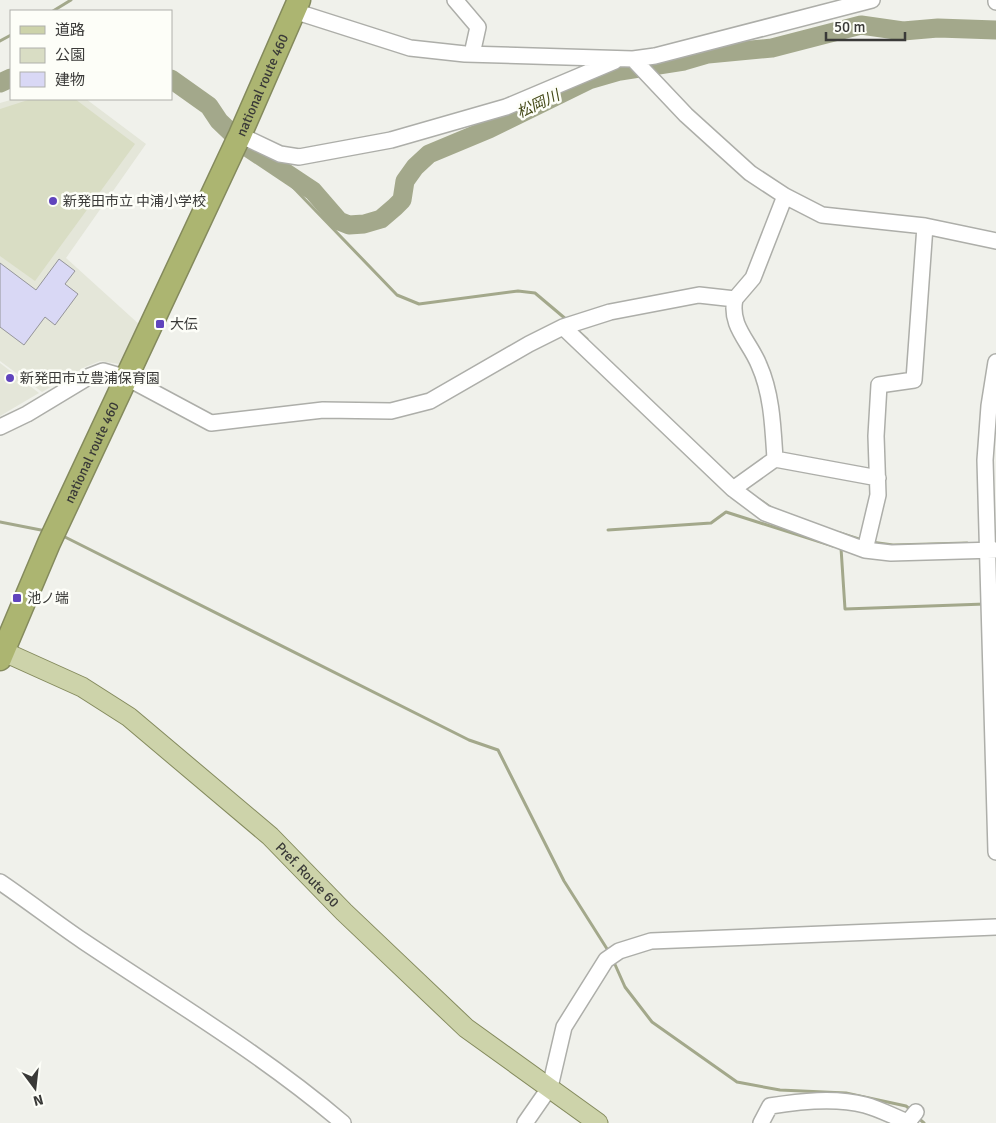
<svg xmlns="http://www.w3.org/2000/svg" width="996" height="1123" viewBox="0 0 996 1123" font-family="Signika,'Noto Sans JP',sans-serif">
<rect width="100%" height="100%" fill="#f0f1eb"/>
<path fill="#e4e6d9" d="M14,99H86L146,144L66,258L141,326L119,364L100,361L85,367L42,392L0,361V103Z
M0,363L39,393L0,416Z"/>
<path fill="#d9ddc4" d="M31,99H75L135,144L35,281L0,256V109Z"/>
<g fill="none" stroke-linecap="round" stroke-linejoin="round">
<path stroke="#a3a88b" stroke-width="3" d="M53,11L71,0
M0,41L11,35
M275,164L288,182L397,295L419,304L518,291L535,293L567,320
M575,328L587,339
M760,500L773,509
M0,522L46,531
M608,530L711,523L726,512L833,546
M840,533L862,540
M61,535L469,740L498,750L564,881L609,952
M871,542L893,545L967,543
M841,548L845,609L985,604
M613,960L625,987L652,1022L737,1082L780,1090L846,1093L906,1106L911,1110
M917,1117L924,1123"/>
<path stroke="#a3a88b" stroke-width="19" d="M171,79L209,106L219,121L244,145L313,191L339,221L349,225L364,224L381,219L395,207L402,200L405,181L415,167L429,154L489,129L589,80L620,71L684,61L708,54L772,48L861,25L903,31L938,28L996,30
M0,83L11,78"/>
</g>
<path fill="#d9d8f5" stroke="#949499" d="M59,259L75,271L65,284L78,294L55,325L45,317L24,345L0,327V263L36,290Z"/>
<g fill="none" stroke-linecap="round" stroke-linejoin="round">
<defs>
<path id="minor" d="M455,0L478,27L472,54
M996,0V2
M294,11L410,48L465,54L633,59L655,56L872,0
M633,59L686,115L750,173L785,196L822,215L925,226L996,241
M240,135L280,154L299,157L391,140L506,107L615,61
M563,327L733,489L765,513L865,550L891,553L996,550
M996,362L989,406L985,460L996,852
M0,427L27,414L90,376L103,371L127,378L211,423L323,410L391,411L430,401L529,344L563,327L610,312L699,295L735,299L753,278L785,196
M775,459L878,478
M733,489L775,459C773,428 772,394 759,365C750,342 729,326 735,299
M865,550L878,495L876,436L879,385L914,380L925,226
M0,882C28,901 55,922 83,941C171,1000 262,1054 343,1123
M525,1123L550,1087L564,1027L606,960L619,951L651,941L996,927
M761,1123L770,1106C800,1101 835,1097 865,1105C880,1109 894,1117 908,1122L916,1112"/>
<g id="major">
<path id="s1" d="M0,650L82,687L129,717L270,836L344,912L466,1028L598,1123"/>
</g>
<g id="highway">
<path id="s2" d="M0,659L49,543L240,135L299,0"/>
</g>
</defs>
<use href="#minor" stroke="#adaea9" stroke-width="18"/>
<use href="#major" stroke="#848a5d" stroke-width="21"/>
<use href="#highway" stroke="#848a5d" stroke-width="25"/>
<use href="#minor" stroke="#fff" stroke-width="15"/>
<use href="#major" stroke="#cdd3aa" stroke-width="19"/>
<use href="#highway" stroke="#acb571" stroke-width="22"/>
</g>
<g fill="#6044bd" stroke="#fdfef8" stroke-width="2">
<circle cx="53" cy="201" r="5"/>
<rect x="155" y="319" width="10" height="10" rx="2.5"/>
<circle cx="10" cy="378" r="5"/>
<rect x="12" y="593" width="10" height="10" rx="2.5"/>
</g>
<g text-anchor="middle" stroke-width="5" stroke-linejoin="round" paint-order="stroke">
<g font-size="14" fill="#3a3a38" stroke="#fdfef8">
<text dy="5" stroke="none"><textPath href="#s2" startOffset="631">national route 460</textPath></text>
<text dy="5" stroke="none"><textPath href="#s2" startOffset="226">national route 460</textPath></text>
<text dy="5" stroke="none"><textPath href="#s1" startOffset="384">Pref. Route 60</textPath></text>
</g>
<g font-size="14" fill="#3a3a38" stroke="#fdfef8" text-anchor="start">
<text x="63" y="206">新発田市立 中浦小学校</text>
<text x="170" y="329">大伝</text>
<text x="20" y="383">新発田市立豊浦保育園</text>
<text x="27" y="603">池ノ端</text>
</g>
<g font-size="15" font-style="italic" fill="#434816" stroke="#fdfef8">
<text transform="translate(538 104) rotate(-25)" y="5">松岡川</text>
</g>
</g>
<rect x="10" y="10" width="162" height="90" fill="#fdfef8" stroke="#afb0ab"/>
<rect x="20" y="26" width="25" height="8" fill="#cdd3aa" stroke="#afb0ab"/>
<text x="55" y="35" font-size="15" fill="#3a3a38">道路</text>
<rect x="20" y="48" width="25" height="15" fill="#d9ddc4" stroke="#afb0ab"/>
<text x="55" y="60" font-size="15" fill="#3a3a38">公園</text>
<rect x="20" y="72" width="25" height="15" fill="#d9d8f5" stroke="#afb0ab"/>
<text x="55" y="85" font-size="15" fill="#3a3a38">建物</text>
<g transform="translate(35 1088) rotate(165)" stroke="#fdfef8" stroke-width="4" paint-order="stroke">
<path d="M0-4L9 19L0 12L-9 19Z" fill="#3a3a38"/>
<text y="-8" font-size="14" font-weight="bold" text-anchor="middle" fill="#3a3a38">N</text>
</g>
<path d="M826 32v8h79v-8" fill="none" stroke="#3a3a38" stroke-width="2.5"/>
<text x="834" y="32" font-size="15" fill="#3a3a38" stroke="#fdfef8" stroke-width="4" paint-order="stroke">50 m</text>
</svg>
